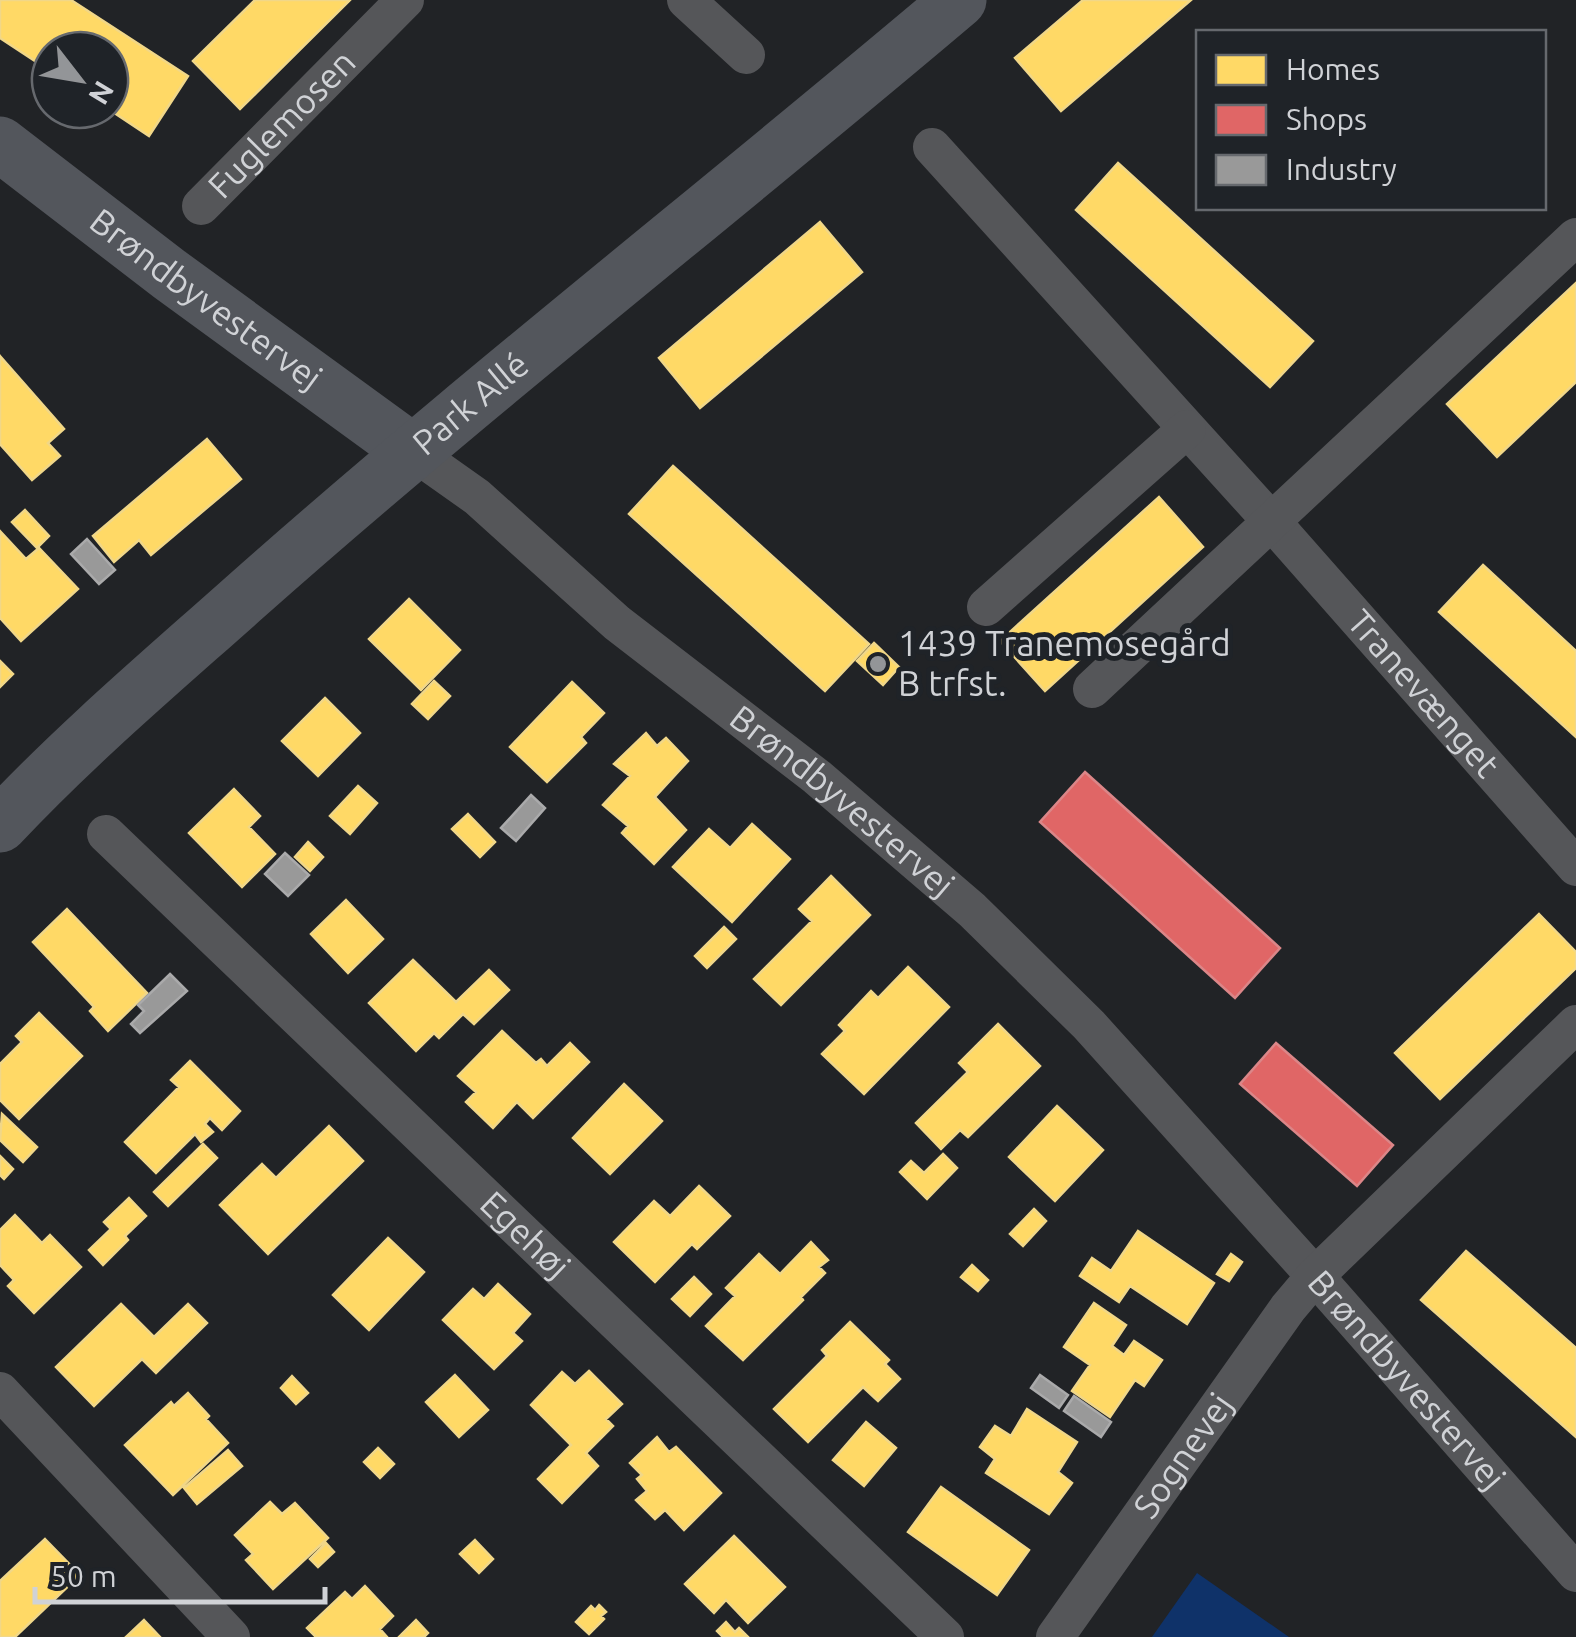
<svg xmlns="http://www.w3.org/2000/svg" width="1576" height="1637" viewBox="0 0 1576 1637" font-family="Ubuntu,sans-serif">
<rect width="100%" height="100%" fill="#212326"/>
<path fill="#0f3269" d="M1197,1573L1289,1637H1152Z"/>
<path fill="#ffd966" stroke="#f1d788" stroke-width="2.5" d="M0,0H71L188,76L149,136L110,110V50H50V71L0,38Z
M255,0H350L240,109L193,61Z
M1083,0H1191L1061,111L1015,58Z
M1118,163L1313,341L1270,387L1076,210Z
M820,222L862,272L700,408L659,358Z
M1576,283V382L1497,457L1447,404Z
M0,356L64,429L48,443L60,456L32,480L0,444Z
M207,439L241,479L151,555L139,540L114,562L93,536Z
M673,466L869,644L825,691L629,514Z
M1159,497L1203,547L1045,691L1000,641Z
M25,510L49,536L37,548L12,522Z
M0,531L26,559L39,548L78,589L21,641L0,618Z
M1483,565L1576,651V737L1439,612Z
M409,599L460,650L421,690L369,639Z
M874,643L899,667L883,685L857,661Z
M0,661L13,674L0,687Z
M434,681L450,696L428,719L412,704Z
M572,682L604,713L581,737L586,743L547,782L510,747Z
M325,698L360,733L318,776L282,741Z
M646,733L657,746L666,738L688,761L655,797L686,830L654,864L622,833L628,826L603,805L630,776L614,764Z
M358,786L377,803L350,834L330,816Z
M234,789L260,816L249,827L275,854L242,887L189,833Z
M468,814L495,842L480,857L452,829Z
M752,824L790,859L732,922L673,867L709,829L730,848Z
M308,842L323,857L310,871L295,857Z
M831,876L870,915L781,1005L754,979L812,921L799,909Z
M346,900L383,939L348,973L311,934Z
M67,909L147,993L108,1031L90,1011L94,1007L33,942Z
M1539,914L1576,952V968L1440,1099L1395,1053Z
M724,927L736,939L707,968L695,956Z
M413,960L456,1002L489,970L509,990L474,1024L463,1014L439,1038L434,1033L416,1051L369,1003Z
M908,967L949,1007L864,1094L822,1054L845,1031L839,1025L871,991L878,998Z
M39,1013L82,1056L19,1119L0,1100V1064L22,1042L16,1036Z
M998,1024L1040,1066L968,1137L960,1130L941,1149L916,1123L968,1072L959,1063Z
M502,1031L536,1063L541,1059L547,1066L570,1043L589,1062L533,1118L517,1102L493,1128L466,1102L476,1092L458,1076Z
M190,1061L240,1111L222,1130L210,1118L205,1124L213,1132L201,1142L195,1134L156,1173L125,1142L179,1087L171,1080Z
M624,1084L662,1121L610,1174L573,1138Z
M1057,1106L1103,1150L1055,1201L1009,1157Z
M2,1114L37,1147L23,1162L0,1140Z
M329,1126L363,1161L268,1254L220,1205L262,1164L276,1178Z
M203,1144L217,1158L168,1206L154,1192Z
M943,1154L957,1168L927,1199L900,1172L911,1161L924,1173Z
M0,1156L13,1169L4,1179L0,1175Z
M699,1186L730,1216L697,1249L692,1244L655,1282L614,1242L654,1201L670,1216Z
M129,1198L146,1216L125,1236L128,1240L103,1265L89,1250L111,1229L104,1222Z
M1034,1209L1046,1221L1023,1246L1010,1234Z
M15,1215L42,1243L50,1235L81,1267L34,1313L8,1286L14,1280L0,1265V1230Z
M1138,1231L1214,1283L1187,1324L1130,1286L1119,1302L1080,1276L1092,1258L1111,1271Z
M388,1238L424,1272L369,1330L333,1295Z
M811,1242L828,1260L819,1267L825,1273L801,1297L803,1300L743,1360L706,1326L735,1296L726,1288L759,1254L780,1274Z
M1466,1251L1576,1348V1437L1421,1300Z
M1231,1254L1242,1262L1229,1281L1217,1274Z
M972,1265L988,1280L978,1291L961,1277Z
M694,1277L711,1294L690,1316L672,1299Z
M498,1284L530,1314L513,1333L522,1341L494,1369L443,1320L473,1289L484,1299Z
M1094,1303L1126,1325L1112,1346L1124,1355L1134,1341L1162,1360L1144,1386L1135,1380L1110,1417L1072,1391L1090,1365L1064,1347Z
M121,1304L154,1337L188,1304L207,1323L156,1373L142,1359L94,1406L56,1367Z
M850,1322L889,1360L885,1364L900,1379L878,1401L863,1387L808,1442L774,1409L827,1356L822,1350Z
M589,1371L622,1404L606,1419L613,1426L586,1453L598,1466L562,1503L538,1479L571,1445L531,1405L562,1372L575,1384Z
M455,1375L488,1410L459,1437L426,1402Z
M292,1376L308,1393L296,1404L281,1388Z
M188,1393L209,1416L206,1419L228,1443L173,1495L125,1445L171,1402L174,1406Z
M1027,1409L1077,1442L1058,1472L1072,1483L1049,1514L986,1473L995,1459L980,1447L995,1426L1011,1436Z
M866,1422L896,1448L864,1486L833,1460Z
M657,1437L669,1452L676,1447L721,1493L684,1530L665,1510L655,1519L636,1500L647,1491L637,1479L642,1475L630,1463Z
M378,1448L394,1464L380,1478L364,1462Z
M228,1450L242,1466L197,1504L184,1488Z
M941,1487L1029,1550L997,1595L908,1532Z
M270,1502L282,1514L295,1503L328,1538L273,1589L246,1560L253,1554L235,1535Z
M734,1536L785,1587L748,1623L726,1600L714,1613L685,1584Z
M45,1539L80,1575L15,1637H0V1581Z
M475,1540L493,1559L479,1573L460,1554Z
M326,1543L334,1552L318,1567L310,1559Z
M365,1586L393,1616L380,1629L387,1637H316L307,1628L345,1592L352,1599Z
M599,1605L606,1612L601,1616L604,1619L589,1634L576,1622L591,1606L595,1610Z
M144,1620L160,1637H126Z
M416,1620L428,1633L424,1637H399Z
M726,1622L735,1632L739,1628L748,1637H723L717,1631Z"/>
<path fill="#e06666" stroke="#db8688" stroke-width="2.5" d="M1085,772L1280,948L1235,998L1040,822Z
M1276,1043L1393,1145L1357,1186L1240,1084Z"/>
<path fill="#999" stroke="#aaaaab" stroke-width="2.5" d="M87,539L115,570L99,584L71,554Z
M531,795L545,808L516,841L501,828Z
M285,853L309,875L288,896L265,874Z
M170,974L187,991L140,1033L131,1024L144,1011L138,1005Z
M1040,1375L1068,1395L1059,1408L1031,1388Z
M1074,1396L1111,1422L1101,1437L1064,1411Z"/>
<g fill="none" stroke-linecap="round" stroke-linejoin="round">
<g stroke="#555659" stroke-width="38">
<path d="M686,0L746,55"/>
<path id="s1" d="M932,147L1272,522L1576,867"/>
<path id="s2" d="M201,206L405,0"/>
<path id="s3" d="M412,451L477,497L617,623L817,777L972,910L1089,1025L1315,1276L1576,1573"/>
<path d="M986,607L1187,429"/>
<path d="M1092,689L1576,237"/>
<path id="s4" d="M106,834L945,1637"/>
<path d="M0,1391L231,1637"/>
<path id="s5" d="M1055,1637L1288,1308L1315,1276L1576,1024"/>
</g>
<g stroke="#53565c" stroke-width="55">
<path id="s6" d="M0,144L169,274L412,451"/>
<path id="s7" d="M0,825C76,744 161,672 244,598C476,392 722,201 959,0"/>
</g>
</g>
<circle fill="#939598" stroke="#1f2328" stroke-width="4" cx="878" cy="664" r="10"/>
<g text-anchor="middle" stroke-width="10" stroke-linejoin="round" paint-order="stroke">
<g font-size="35" fill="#d0d2d6" stroke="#1f2328">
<text dy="12" stroke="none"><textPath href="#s2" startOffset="115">Fuglemosen</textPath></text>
<text dy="12" stroke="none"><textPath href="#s6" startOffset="258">Brøndbyvestervej</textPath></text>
<text dy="12" stroke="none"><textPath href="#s7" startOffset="632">Park Allé</textPath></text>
<text dy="12" stroke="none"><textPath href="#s1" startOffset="735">Tranevænget</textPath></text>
<text dy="12" stroke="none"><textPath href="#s3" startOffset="555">Brøndbyvestervej</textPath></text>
<text dy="12" stroke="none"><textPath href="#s4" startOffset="580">Egehøj</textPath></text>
<text dy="12" stroke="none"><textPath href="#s3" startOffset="1365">Brøndbyvestervej</textPath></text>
<text dy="12" stroke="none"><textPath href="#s5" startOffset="222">Sognevej</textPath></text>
</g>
<g font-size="35" fill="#d0d2d6" stroke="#1f2328" text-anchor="start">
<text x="898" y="656">1439 Tranemosegård<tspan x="898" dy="40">B trfst.</tspan></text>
</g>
</g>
<rect x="1196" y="30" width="350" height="180" fill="#1f2328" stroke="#66696e" stroke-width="2.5"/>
<rect x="1216" y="55" width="50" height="30" fill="#ffd966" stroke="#66696e" stroke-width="2.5"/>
<text x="1286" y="80" font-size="30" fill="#d0d2d6">Homes</text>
<rect x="1216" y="105" width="50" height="30" fill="#e06666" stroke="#66696e" stroke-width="2.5"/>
<text x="1286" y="130" font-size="30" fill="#d0d2d6">Shops</text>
<rect x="1216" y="155" width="50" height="30" fill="#999999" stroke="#66696e" stroke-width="2.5"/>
<text x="1286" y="180" font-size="30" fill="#d0d2d6">Industry</text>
<g transform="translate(80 80) rotate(121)"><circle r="48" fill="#1f2328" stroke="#66696e" stroke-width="2.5"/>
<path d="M0-8L18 38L0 25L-18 38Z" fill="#939598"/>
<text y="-15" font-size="28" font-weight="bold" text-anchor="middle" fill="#d0d2d6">N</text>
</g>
<path d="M35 1587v15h290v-15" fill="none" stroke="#d0d2d6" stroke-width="5"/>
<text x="50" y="1587" font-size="30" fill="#d0d2d6" stroke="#1f2328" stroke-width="8" paint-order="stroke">50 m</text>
</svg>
